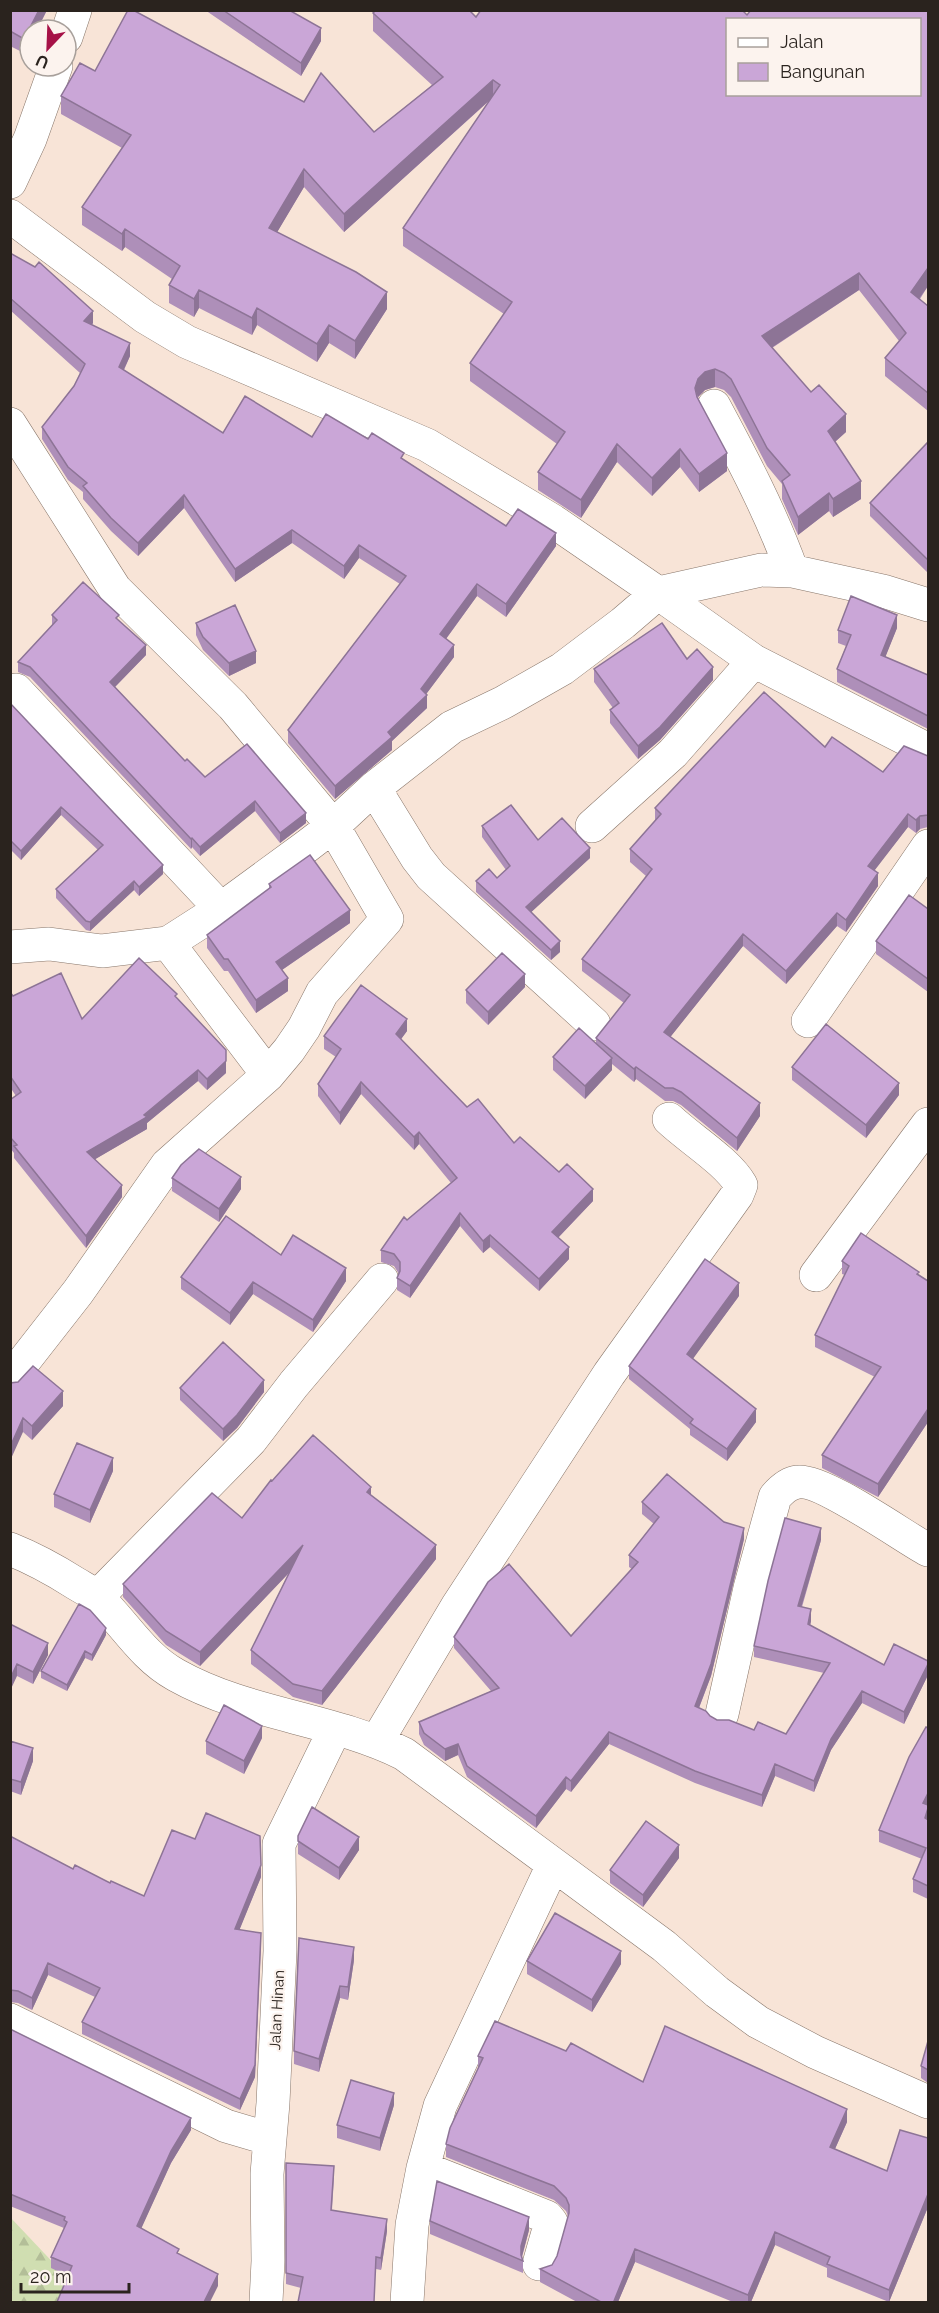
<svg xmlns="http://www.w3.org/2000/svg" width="939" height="2313" viewBox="0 0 939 2313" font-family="Raleway,sans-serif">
<defs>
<pattern id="forest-firs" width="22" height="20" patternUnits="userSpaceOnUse" patternTransform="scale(1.5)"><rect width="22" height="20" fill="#d0deb1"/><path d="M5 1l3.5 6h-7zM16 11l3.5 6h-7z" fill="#b3be98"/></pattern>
</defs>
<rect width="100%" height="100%" fill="#f8e4d7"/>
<path fill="url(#forest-firs)" d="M10,2217L79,2290L73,2302H11Z"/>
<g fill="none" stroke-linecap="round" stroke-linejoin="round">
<defs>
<path id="minor" d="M66,37L75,10
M10,182L30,139L56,66
M10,216L145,317L187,342L427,445L553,521L658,593L761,570L792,571L883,591L928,605
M714,406C743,460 771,513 792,571
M10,424L115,589L233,706L333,826L387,919L322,993L304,1028L289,1050L268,1075L167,1165L78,1292L10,1379
M16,690L221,909
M374,788L417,858L431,876L594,1024
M592,826L673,753L754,661
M168,943L268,1075
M10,947L49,944L102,951L168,943L221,909L307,846L333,826L374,788L452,727L504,702L562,669L623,623L658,593L754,661L928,750
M808,1021L928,846
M816,1275L928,1124
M10,1549C35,1559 53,1569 75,1583C83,1588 92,1592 98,1598C124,1623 143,1657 176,1675C247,1715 332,1718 404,1754L664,1946L717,1992L758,2022L815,2052L928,2102
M97,1597L251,1440L294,1384L382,1280
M722,1714L750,1588L775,1497C781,1490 789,1483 798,1482C821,1478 904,1537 928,1550
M377,1741L458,1605L609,1374L737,1195L741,1185C727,1161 690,1139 669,1119
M10,2020L226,2126L270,2139
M423,2168L547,2217L551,2222L539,2264
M266,2302L268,2261L267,2174L273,2103L280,1951L279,1844L335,1729
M407,2302L412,2225L423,2168L440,2106L553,1865"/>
</defs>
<use href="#minor" stroke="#88766a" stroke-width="34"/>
<use href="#minor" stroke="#fff" stroke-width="33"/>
</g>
<path fill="#ae8fb9" d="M10,10H47L37,30H30V43L24,53L10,46Z
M205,10H289L321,41L301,76Z
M928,10V286L920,299L928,306V411L885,376V358L899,341L859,290L772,348L846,432L835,442L861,499L833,517L829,511L798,535L782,499V484L767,466L731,397L724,390L715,387L705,390L698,397L727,471L699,492L680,467L652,496L617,462L581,518L538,490V472L557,444L470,381V363L504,314L403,246V228L489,101L344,232L304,187L277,232L387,309L355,359L329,343L317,362L257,325L252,335L199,308L194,317L169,303V285L172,279L125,247L122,251L82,225V207L122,148L61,114V96L95,71L304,102L374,132L432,85L373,31V13L476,17L747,15Z
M10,253L93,323L92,325L130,356L124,370L223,433L368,439L404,460L506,526L556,546L506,617L477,596L446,639L454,657L426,694L427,708L392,741V750L335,799L288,743V730L400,584L359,558L344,579L292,543L235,582L184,508L138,556L111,531L83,499V492L68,480L42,439V427L74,386L80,373L10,310Z
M928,442V573L870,516V503Z
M52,615L119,621L146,655L115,687L185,761L205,777L306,823L280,843L255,811L200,856L192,847L191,849L30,677L18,672V662L52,625Z
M196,623L256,663L229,676L203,650L196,635Z
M897,628L885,657L928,675V729L837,682V669L846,646L838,643V630Z
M687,659L713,680L660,740L638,759L610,723V710L613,708L594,682V669Z
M10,703L163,874L139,896L134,890L90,931L86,930L56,898V889L98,850L61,815L21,860L10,849Z
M825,747L883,772L928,756V827L920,829L916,833L908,827L874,870L878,886L846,932L837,926L786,984L743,946L670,1037L760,1116L737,1151L681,1105L673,1101H665L636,1079L634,1082L612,1064V1070L585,1099L553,1070V1057L596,1043V1038L624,1003L582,971V959L646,876L630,862V849L655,821V808Z
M482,826L538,840L590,858L531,912L560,952L551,960L476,892V881L497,878L506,870L482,837Z
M269,884L350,923L282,970L288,991L256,1013L228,971H224L207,948V935L269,889Z
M928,909V992L876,954V941Z
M525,987L488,1025L466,1003V990Z
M10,992L13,996L82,1019L177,998L226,1073L207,1090L198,1081L147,1123V1129L95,1159L122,1197L86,1248L14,1158V1153L10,1148V1100L16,1096L10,1087Z
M407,1031L401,1039L467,1107L514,1143L559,1172L593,1201L558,1238L569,1259L539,1291L490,1247L483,1253L460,1226L410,1298L397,1290V1278L399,1274L394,1266L381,1262V1250L407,1220L451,1183L419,1144L414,1150L361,1094L340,1125L318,1096V1084L336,1057L324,1049V1036Z
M792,1067L899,1095L866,1138L792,1080Z
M172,1178L241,1189L219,1222L172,1191Z
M281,1255L346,1281L313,1332L253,1294L230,1325L181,1289V1277Z
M842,1261L919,1275L928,1281V1422L878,1497L822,1468V1455L875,1377L815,1347V1335L845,1275L842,1274Z
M739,1296L692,1359L756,1422L727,1461L690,1435V1429L629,1379V1366Z
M10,1383L63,1406L32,1440L23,1432Z
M180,1388L264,1392L237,1428L223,1441L180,1400Z
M113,1471L90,1523L54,1507V1494Z
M272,1481L371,1495L436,1559L322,1705L293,1697L251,1664V1650L289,1573L200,1666L166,1645L123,1597V1584L242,1518Z
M642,1502L744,1539L711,1676L699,1708L710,1716L717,1720L754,1730L786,1734L824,1673L754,1657V1646L821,1540L802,1607L811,1621L810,1625L884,1665L928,1664V1675L904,1724L862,1703L831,1750L814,1792L775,1776L762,1807L695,1783L609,1744L571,1792L566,1789L536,1828L467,1777L458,1755L445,1761L424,1745L419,1734V1722L491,1691L454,1648V1637L571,1636L632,1569L629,1567V1555L654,1524L642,1514Z
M10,1624L48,1655L33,1684L17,1676Z
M106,1635L92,1661L85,1658L67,1691L41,1678V1671Z
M928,1728V1899L913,1892V1879L922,1859L879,1842V1830Z
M262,1738L244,1774L206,1754V1741Z
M10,1741L33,1761L21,1795L10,1791Z
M10,1836L73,1869L144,1896L261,1877L239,1930L261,1945L255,2077L240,2110L82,2034V2022L95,1997L48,1975L32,2010L18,2003L10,2002Z
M298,1836L359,1850L339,1880L298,1854Z
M679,1858L643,1907L610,1883V1870Z
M354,1960L348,2000L340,1998L319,2072L294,2064V2051Z
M527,1961L621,1964L592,2012L527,1974Z
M10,2029L191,2130L171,2163L141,2228L179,2254L218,2286L68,2276L51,2268V2257L64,2228L10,2206Z
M928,2041V2083L921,2078V2066Z
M566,2051L643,2082L847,2122L835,2149L887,2171L928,2138V2207L889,2302L827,2277V2268L775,2245L751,2302H733L635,2262L618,2302H577L540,2282V2269L552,2265L557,2256L568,2216L566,2211L554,2200L446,2157V2144L478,2069V2056Z
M394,2105L380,2151L337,2138V2125Z
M286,2163L334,2178L332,2210L387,2231L381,2270L376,2269L301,2288L286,2284Z
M430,2221L529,2230L522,2257L523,2261V2273L430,2234Z"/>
<path fill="#8d7496" d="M39,10H47L37,30H30V43L24,53V39Z
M321,28V41L301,76V63Z
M493,80V97L344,232V214Z
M304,169V187L269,246V228Z
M125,229V247L122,251V234Z
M928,268V286L911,310V292Z
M859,273V290L762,354V336Z
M199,290V308L194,317V299Z
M387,292V309L355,359V341Z
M257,308V325L252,335V318Z
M93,311V323L84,334V321Z
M329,325V343L317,362V344Z
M130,343V356L119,380V367Z
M715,369V387L705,390L698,397L695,388L698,379L705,372Z
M846,414V432L828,448V431Z
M617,444V462L581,518V500Z
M680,449V467L652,496V478Z
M727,453V471L699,492V474Z
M861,481V499L833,517V499Z
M829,493V511L798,535V517Z
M184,495V508L138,556V543Z
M292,530V543L235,582V569Z
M556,533V546L506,617V604Z
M359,545V558L344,579V566Z
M477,584V596L440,647V634Z
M897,615V628L881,668V655Z
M146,645V655L110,692V682Z
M454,645V657L421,701V689Z
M256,651V663L229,676V663Z
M713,667V680L660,740L638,759V746Z
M427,695V708L392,741V750L335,799V786L388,732Z
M255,801V811L200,856V847Z
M61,807V815L21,860V851Z
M306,813V823L280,843V833Z
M908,814V827L868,879V866Z
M920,816V829L916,833V820Z
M192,838V847L191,849V839Z
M590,848V858L526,917V907Z
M163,865V874L139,896V887Z
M878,873V886L846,932V920Z
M134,881V890L90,931V922Z
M350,910V923L276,974V962Z
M837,913V926L786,984V971Z
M743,934V946L664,1045V1032Z
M560,941V952L551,960V950Z
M525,974V987L488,1025V1012Z
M288,978V991L256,1013V1000Z
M407,1019V1031L396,1046V1034Z
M612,1058V1070L585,1099V1086Z
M226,1061V1073L207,1090V1079Z
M636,1067V1079L634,1082V1069Z
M198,1070V1081L147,1123V1129L87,1164V1152L144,1115Z
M361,1082V1094L340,1125V1113Z
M899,1083V1095L866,1138V1125Z
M760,1103V1116L737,1151V1138Z
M419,1132V1144L414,1150V1137Z
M241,1177V1189L219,1222V1209Z
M122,1185V1197L86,1248V1236Z
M593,1189V1201L552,1244V1232Z
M460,1213V1226L410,1298V1286Z
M490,1235V1247L483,1253V1241Z
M569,1247V1259L539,1291V1279Z
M346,1268V1281L313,1332V1320Z
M253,1282V1294L230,1325V1313Z
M739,1283V1296L687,1367V1354Z
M264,1380V1392L237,1428L223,1441V1429Z
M63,1391V1406L32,1440V1426Z
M756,1409V1422L727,1461V1449Z
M928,1409V1422L878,1497V1484Z
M23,1418V1432L10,1461V1447Z
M113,1458V1471L90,1523V1510Z
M371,1487V1501L367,1492Z
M744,1528V1539L711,1676L695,1718V1706Z
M821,1528V1540L798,1618V1606Z
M303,1545V1558L200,1666V1652Z
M436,1545V1559L322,1705V1691Z
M811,1609V1621L808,1636V1624Z
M106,1628V1635L92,1661V1655Z
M48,1643V1655L33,1684V1672Z
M85,1651V1658L67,1691V1685Z
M17,1664V1676L10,1691V1679Z
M928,1664V1675L904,1724V1712Z
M862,1691V1703L831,1750L814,1792V1781L831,1739Z
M262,1726V1738L244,1774V1761Z
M609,1732V1744L571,1792V1781Z
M458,1744V1755L445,1761V1749Z
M33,1748V1761L21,1795V1782Z
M775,1764V1776L762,1807V1795Z
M566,1777V1789L536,1828V1816Z
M928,1793V1805L923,1803Z
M928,1808V1820L925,1818Z
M359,1837V1850L339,1880V1868Z
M679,1845V1858L643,1907V1895Z
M261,1865V1877L235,1941V1929Z
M261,1933L255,2077L240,2110V2099Z
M354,1947V1960L348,2000V1987Z
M621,1951V1964L592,2012V2000Z
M48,1963V1975L32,2010V1998Z
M340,1986V1998L319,2072V2059Z
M394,2093V2105L380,2151V2138Z
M847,2109V2122L830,2160V2147Z
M191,2118V2130L171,2163L137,2238V2226L171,2151Z
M928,2194V2207L889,2302V2290Z
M529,2217V2230L521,2260V2246Z
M387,2219V2231L381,2270V2258Z
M775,2232V2245L751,2302H748V2295Z
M635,2249V2262L618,2302H614Z
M218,2274V2286L210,2302H204Z"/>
<path fill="#caa6d7" stroke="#8d7496" stroke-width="1.5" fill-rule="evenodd" d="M10,10H39L24,39L10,31Z
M128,10H133L304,102L321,73L374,132L443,77L373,13L376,10H469L476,17L481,10H742L747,15L751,10H928V268L911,292L928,306V393L885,358L906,333L859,273L762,336L811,392L819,385L846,414L828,431L861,481L833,499L829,493L798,517L782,481L790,475L767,448L731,379L724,373L715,369L705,372L698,379L695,388L697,397L727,453L699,474L680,449L652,478L617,444L581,500L538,472L565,432L470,363L512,302L403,228L500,85L493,80L344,214L304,169L269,228L356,272L387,292L355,341L329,325L317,344L257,308L252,318L199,290L194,299L169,285L180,266L125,229L122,234L82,207L131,135L61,96L80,63L95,71ZM728,20H920V94H728Z
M223,10H289L321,28L301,63Z
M10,253L35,267L39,262L93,311L84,321L130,343L119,367L223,433L245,396L312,437L326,414L368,439L372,433L404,453L401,458L506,526L518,509L556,533L506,604L477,584L440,634L454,645L421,689L427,695L388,732L392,737L335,786L288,730L406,576L359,545L344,566L292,530L235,569L184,495L138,543L111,518L83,486L87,483L68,467L42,427L74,386L85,364L10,298Z
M928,442V560L870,503Z
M83,582L119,615L116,618L146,645L110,682L185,761L187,759L205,777L247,744L306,813L280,833L255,801L200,847L192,838L191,839L30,667L18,662L57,620L52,615Z
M851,596L897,615L881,655L928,675V716L837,669L851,635L838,630Z
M235,605L256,651L229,663L203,637L196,623Z
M662,623L687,659L697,649L713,667L660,727L638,746L610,710L619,703L594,669Z
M764,692L825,747L832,737L883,772L904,746L928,756V815L920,816L916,820L908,814L868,866L878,873L846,920L837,913L786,971L743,934L664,1032L760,1103L737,1138L681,1092L673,1088H665L636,1067L634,1069L596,1038L630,995L582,959L652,869L630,849L661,814L655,808Z
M10,703L163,865L139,887L134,881L90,922L86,921L56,889L103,845L61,807L21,851L10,840Z
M511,805L538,840L562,818L590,848L526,907L560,941L551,950L476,881L489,869L497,878L510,866L482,826Z
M310,855L350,910L276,962L288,978L256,1000L228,959H224L207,935L271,887L269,884Z
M909,895L928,909V979L876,941Z
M502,953L525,974L488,1012L466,990Z
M139,958L177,994L175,996L226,1050V1061L207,1079L198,1070L144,1115L147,1117L87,1152L122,1185L86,1236L14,1146L17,1145L10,1137V1100L21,1092L10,1076V992L13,996L61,973L82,1019Z
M361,985L407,1019L396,1034L467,1107L478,1099L514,1143L520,1137L559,1172L567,1164L593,1189L552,1232L569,1247L539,1279L490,1235L483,1241L460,1213L410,1286L397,1278L400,1271V1262L394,1254L381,1250L404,1217L407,1220L457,1178L419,1132L414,1137L361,1082L340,1113L318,1084L341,1049L324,1036Z
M826,1024L899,1083L866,1125L792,1067Z
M579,1028L612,1058L585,1086L553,1057Z
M199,1149L241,1177L219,1209L172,1178L181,1165Z
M226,1216L281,1255L293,1235L346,1268L313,1320L253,1282L230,1313L181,1277Z
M861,1233L919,1272L917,1274L928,1281V1409L878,1484L822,1455L881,1367L815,1335L849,1266L842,1261Z
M705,1259L739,1283L687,1354L756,1409L727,1449L690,1423L693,1419L629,1366Z
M223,1342L264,1380L237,1415L223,1429L180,1388Z
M33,1366L63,1391L32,1426L23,1418L10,1447V1383L18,1382Z
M313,1435L371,1487L367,1492L436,1545L322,1691L293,1684L251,1650L303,1545L200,1652L166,1631L123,1584L212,1493L242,1518L271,1480L272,1481Z
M77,1443L113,1458L90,1510L54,1494Z
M667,1474L724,1522L744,1528L711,1664L695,1706L706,1711L710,1716L717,1720H729L754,1730L758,1722L786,1734L830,1663L754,1646L768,1581L785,1518L821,1528L798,1606L811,1609L808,1624L884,1665L894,1644L928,1661V1664L904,1712L862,1691L831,1739L814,1781L775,1764L762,1795L695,1771L609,1732L571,1781L566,1777L536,1816L467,1766L458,1744L445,1749L424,1733L419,1722L499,1688L454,1637L488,1582L509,1564L571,1636L638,1562L629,1555L659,1517L642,1502Z
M79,1604L90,1610L106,1628L92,1655L85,1651L67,1685L41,1671Z
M10,1624L48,1643L33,1672L17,1664L10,1679Z
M224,1705L262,1726L244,1761L206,1741Z
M926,1727L928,1728V1793L923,1803L928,1805V1808L925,1818L928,1820V1886L913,1879L926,1848L879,1830L909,1757Z
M10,1741L33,1748L21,1782L10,1779Z
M312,1807L359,1837L339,1868L298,1841V1836Z
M206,1813L260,1836L261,1865L235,1929L261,1933L255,2065L240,2099L82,2022L100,1988L48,1963L32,1998L18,1991L10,1990V1836L73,1869L75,1865L110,1883L111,1881L144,1896L172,1830L195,1839Z
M646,1821L679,1845L643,1895L610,1870Z
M555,1913L621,1951L592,2000L527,1961Z
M299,1938L354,1947L348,1987L340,1986L319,2059L294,2051Z
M495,2021L566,2051L571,2043L643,2082L665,2026L847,2109L830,2147L887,2171L900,2130L928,2138V2194L889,2290L827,2264L830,2257L775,2232L748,2295L635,2249L614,2301L617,2302H601L540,2269L552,2265L557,2256L569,2213V2205L566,2198L554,2186L446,2144L450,2128L483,2058L478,2056Z
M10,2029L191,2118L171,2151L137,2226L179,2249L177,2253L218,2274L204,2302H57L72,2266L51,2257L67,2222L64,2220L65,2217L10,2194Z
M928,2041V2070L921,2066Z
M351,2080L394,2093L380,2138L337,2125Z
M286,2163L334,2166L331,2210L387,2219L381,2258L376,2257L374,2302H298L303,2277L286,2273Z
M437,2181L529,2217L521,2246V2255L523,2261L430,2221Z"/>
<g text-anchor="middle" stroke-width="4.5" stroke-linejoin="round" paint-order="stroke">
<g font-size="15" fill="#2a231e" stroke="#fcf3ee">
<text transform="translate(277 2010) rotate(-87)" y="5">Jalan Hinan</text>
</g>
</g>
<rect width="939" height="2313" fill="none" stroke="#2a231e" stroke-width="24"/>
<rect x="726" y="18" width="195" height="78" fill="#fcf3ee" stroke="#a8a09b" stroke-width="1.5"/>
<rect x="738" y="38" width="30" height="9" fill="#ffffff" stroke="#a8a09b" stroke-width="1.5"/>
<text x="780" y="48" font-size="18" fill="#2a231e">Jalan</text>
<rect x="738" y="63" width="30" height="18" fill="#caa6d7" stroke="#a8a09b" stroke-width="1.5"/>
<text x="780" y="78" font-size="18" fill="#2a231e">Bangunan</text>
<g transform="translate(48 48) rotate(203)"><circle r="28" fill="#fcf3ee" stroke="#a8a09b" stroke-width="1.5"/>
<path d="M0-4.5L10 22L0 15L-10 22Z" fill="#a61147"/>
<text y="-9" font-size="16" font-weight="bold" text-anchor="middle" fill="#2a231e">U</text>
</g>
<path d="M21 2283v9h108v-9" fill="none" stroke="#2a231e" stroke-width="3"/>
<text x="30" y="2283" font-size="18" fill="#2a231e" stroke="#fcf3ee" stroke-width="4.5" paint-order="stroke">20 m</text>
</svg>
